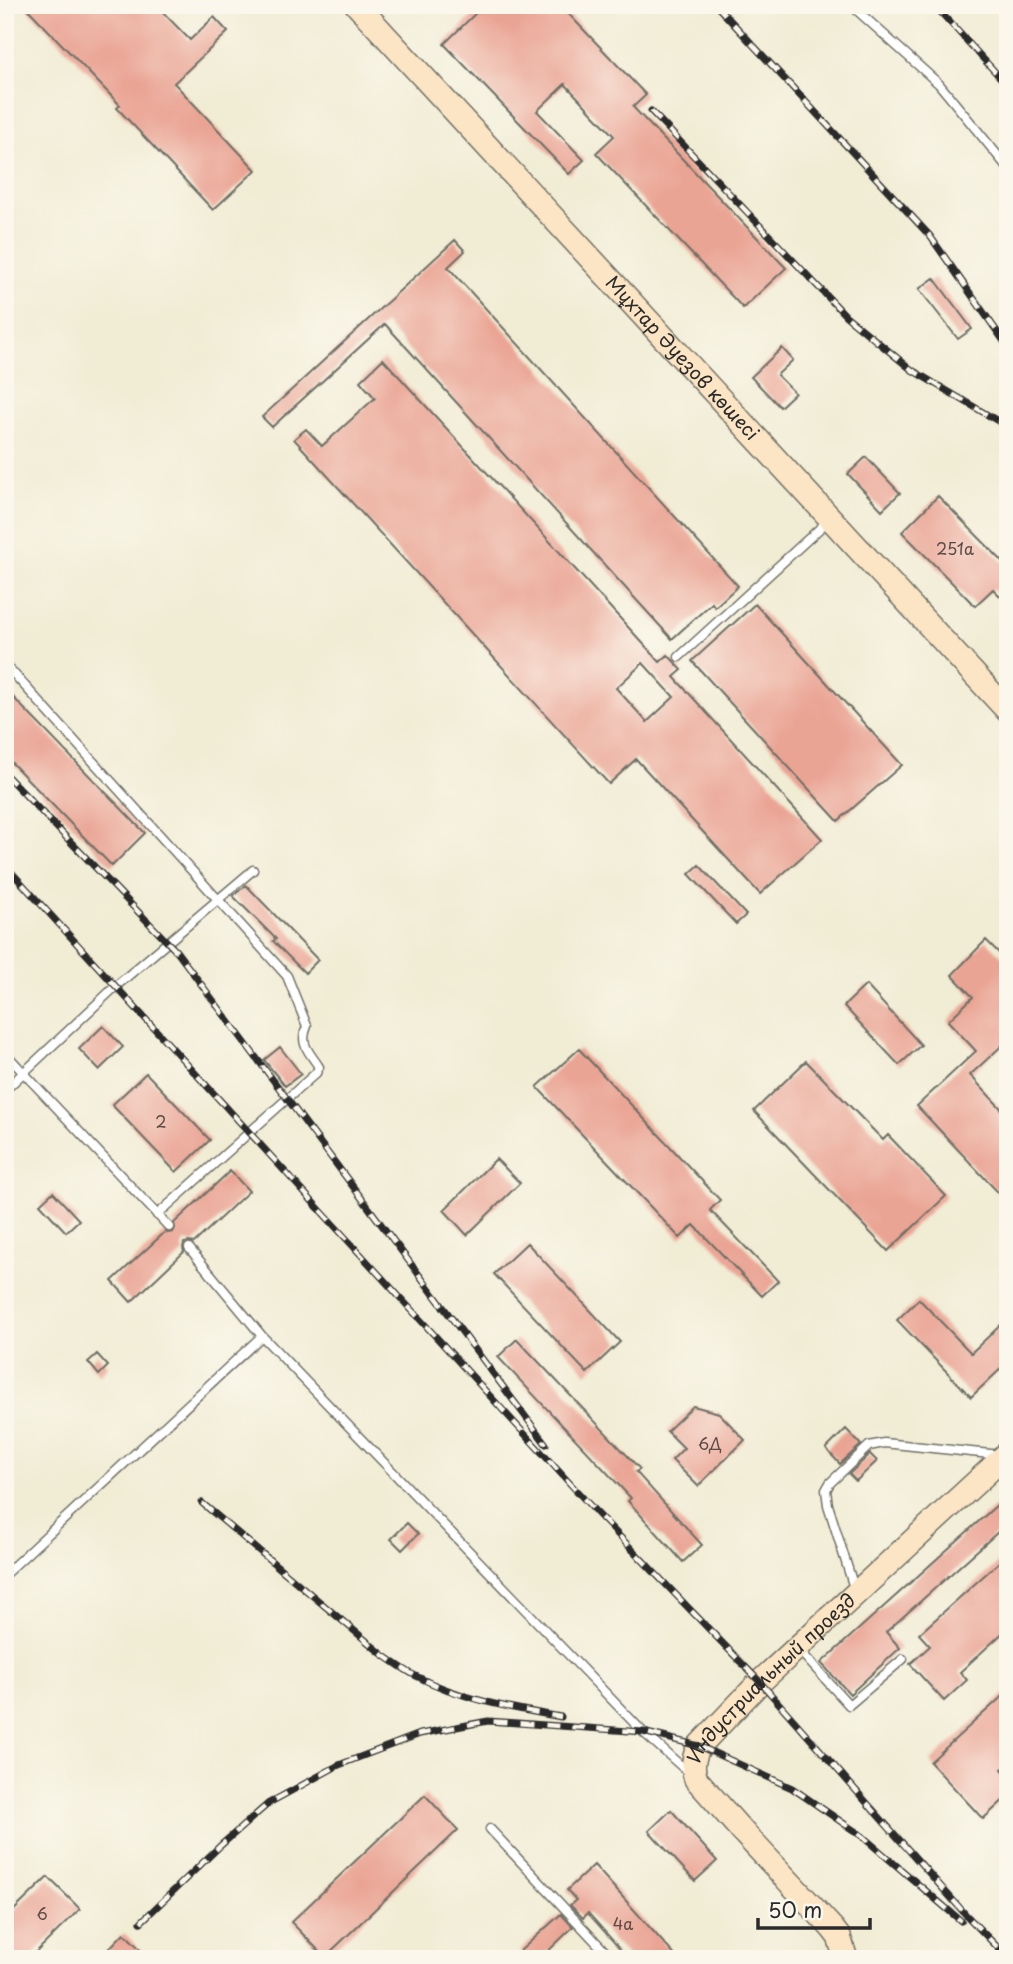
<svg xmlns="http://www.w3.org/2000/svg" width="1013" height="1964" viewBox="0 0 1013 1964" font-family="'Playpen Sans',sans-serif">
<rect width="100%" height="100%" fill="#fbf7ec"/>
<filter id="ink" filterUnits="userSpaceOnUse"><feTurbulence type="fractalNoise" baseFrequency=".0143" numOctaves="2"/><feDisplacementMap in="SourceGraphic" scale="14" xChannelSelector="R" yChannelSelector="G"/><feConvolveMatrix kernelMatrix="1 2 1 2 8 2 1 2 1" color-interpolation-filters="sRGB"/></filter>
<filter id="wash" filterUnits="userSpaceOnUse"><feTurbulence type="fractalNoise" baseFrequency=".00686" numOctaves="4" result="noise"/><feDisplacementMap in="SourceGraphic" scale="28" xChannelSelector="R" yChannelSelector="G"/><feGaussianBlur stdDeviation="1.57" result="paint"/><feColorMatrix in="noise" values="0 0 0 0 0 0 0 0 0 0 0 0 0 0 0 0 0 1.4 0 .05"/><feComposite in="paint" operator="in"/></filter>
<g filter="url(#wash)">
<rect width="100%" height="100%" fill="#f1ecd4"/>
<g id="blocks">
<path fill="#eaa494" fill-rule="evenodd" d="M24,5H156L190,40L214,17L228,32L174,83L256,170L213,210L117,108L120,105Z
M484,5H560L646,95L633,107L786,268L743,308L596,153L614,136L565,84L537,111L584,160L569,174L444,44Z
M455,240L465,251L448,267L738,586L715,607L712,603L672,639L385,324L272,427L262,417Z
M934,278L972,329L958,339L919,289Z
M782,348L793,360L777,375L795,393L780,407L751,377Z
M383,359L660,662L668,655L682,670L674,677L822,839L760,894L636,759L609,784L294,439L306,429L322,446L375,398L360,381ZM643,663L674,697L647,722L616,688Z
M866,457L900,493L882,510L848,474Z
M938,496L1008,567V604L993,589L975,606L902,532Z
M755,604L902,765L838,821L692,661Z
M5,689L145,833L112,866L5,756Z
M699,865L746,915L736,924L689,874Z
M246,885L318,960L305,973L273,941L276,939L233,896Z
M986,940L1008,962V1040L970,1075L1008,1116V1203L917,1106L976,1051L948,1021L973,997L952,975Z
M866,985L921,1045L899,1065L844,1006Z
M103,1026L123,1047L99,1070L79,1049Z
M280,1047L301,1074L285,1086L264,1060Z
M579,1049L720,1200L710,1210L778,1281L762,1296L694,1225L680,1238L537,1087Z
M806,1061L883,1140L888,1135L946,1196L888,1251L754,1111Z
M146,1073L210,1140L176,1172L112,1105Z
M496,1159L520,1183L467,1235L444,1210Z
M230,1171L249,1191L194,1243L189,1242L184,1243L183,1248L184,1252L131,1302L112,1281L165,1232L168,1233L173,1232L175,1228L174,1223Z
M53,1192L79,1220L66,1232L40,1204Z
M527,1243L620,1342L587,1373L494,1274Z
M919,1299L971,1353L1008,1318V1362L971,1397L897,1320Z
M517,1339L640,1469L636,1472L702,1545L683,1562L628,1501L631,1498L498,1357Z
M97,1354L108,1366L99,1375L88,1362Z
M693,1406L719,1413L745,1440L698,1486L672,1460L684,1448L667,1431Z
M846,1429L861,1445L840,1464L826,1449Z
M870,1454L877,1461L856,1481L849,1474Z
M1008,1495V1523L886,1632L900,1648L850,1694L821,1663Z
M407,1523L418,1534L402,1550L391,1539Z
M1008,1554V1628L960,1672L967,1680L944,1701L910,1664L930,1646L919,1634Z
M1008,1691V1764L1002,1769L1008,1776V1796L983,1819L930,1762Z
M425,1795L458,1830L325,1957L291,1922Z
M671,1810L717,1861L695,1881L649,1831Z
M594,1865L678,1959H629L588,1913L583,1918L570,1905L576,1900L567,1890Z
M48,1877L80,1909L29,1959H5V1919Z
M561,1914L573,1927L540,1959H527L520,1951Z
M124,1933L150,1959H99Z"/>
</g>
</g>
<g filter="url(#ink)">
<use href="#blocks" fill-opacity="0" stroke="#706f66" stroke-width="2"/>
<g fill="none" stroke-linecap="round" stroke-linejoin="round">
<defs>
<path id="lane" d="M851,5L939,84L1008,168
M679,657L830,519
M5,664L287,976L307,1026C299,1045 309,1051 319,1067L316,1073L157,1215
M5,1053L169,1227
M5,1090L116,986L253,870
M189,1248L262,1336L643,1732L689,1773
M5,1574L262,1336
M855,1591L828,1505L826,1490L830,1483L869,1446L884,1443L1000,1455
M799,1650L849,1705L903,1659
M490,1829L612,1959"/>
<g id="secondary">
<path id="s1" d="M357,5L1008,711"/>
<path id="s2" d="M846,1959L839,1937L832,1928L741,1830L696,1779C691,1767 694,1757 699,1746L760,1682L1008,1453"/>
</g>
</defs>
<use href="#lane" stroke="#706f66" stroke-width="11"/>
<use href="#secondary" stroke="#706f66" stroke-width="26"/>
<use href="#lane" stroke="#fff" stroke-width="8"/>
<use href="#secondary" stroke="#fce5c4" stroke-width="23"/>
<defs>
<path id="rail" d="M716,5L930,236L1008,347
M934,5L1008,86
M651,111L846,316L912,370L1008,427
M5,774L177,952L546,1444
M5,865L596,1512L760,1682L967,1916L1008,1958
M202,1503L382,1654C392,1661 403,1669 414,1675C460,1699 510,1708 561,1717
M141,1922L220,1846L269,1803L339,1765L420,1734L488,1721L643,1732L699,1746L792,1788L862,1836L961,1921"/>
</defs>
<use href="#rail" stroke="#2b2b2b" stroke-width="7"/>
<use href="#rail" stroke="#fbf7ec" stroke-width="4.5" stroke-dasharray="13" stroke-linecap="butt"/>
</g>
</g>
<g text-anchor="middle" stroke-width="5" stroke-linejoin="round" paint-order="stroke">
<g font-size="16" fill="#5b4945">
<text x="955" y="555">251а</text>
<text x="161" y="1128">2</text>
<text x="710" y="1450">6Д</text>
<text x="42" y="1920">6</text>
<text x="623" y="1930">4а</text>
</g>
<g font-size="19" fill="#2b2b2b" stroke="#fbf7ec">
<text dy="7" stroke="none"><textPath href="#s1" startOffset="480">Мұхтар Әуезов көшесі</textPath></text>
<text dy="7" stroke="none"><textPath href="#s2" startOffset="369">Индустриальный проезд</textPath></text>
</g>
</g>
<rect width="1013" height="1964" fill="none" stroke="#fbf7ec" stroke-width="28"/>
<path d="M758 1918v10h112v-10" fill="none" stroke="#2b2b2b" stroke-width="3.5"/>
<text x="768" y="1918" font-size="21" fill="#2b2b2b" stroke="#fbf7ec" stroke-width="5" paint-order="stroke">50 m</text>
</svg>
